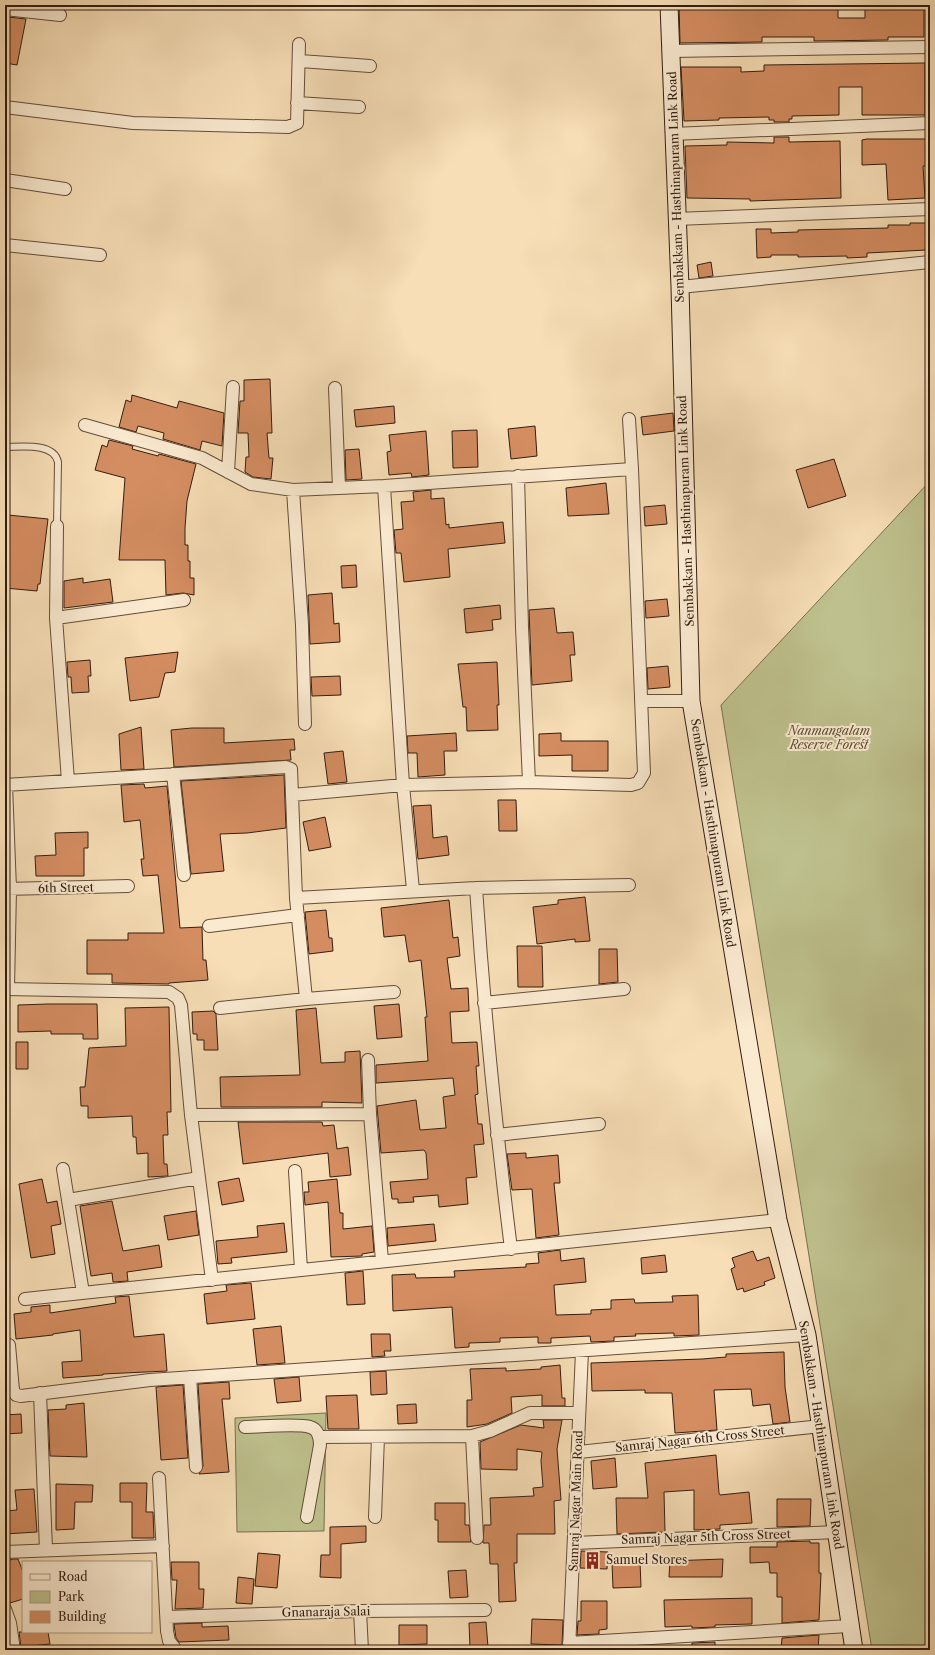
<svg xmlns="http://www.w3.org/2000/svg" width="935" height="1655" viewBox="0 0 935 1655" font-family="'Libre Caslon Text',serif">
<rect width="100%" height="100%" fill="#f7deb6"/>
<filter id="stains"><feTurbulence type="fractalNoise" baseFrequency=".005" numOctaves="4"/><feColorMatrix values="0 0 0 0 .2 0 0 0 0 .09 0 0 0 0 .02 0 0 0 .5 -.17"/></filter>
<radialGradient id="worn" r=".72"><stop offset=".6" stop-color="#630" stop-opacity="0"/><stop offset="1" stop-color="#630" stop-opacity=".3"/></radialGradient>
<path fill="#bec18d" stroke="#786f4f" d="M930,481V1650H872L721,705Z
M326,1413L324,1531L237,1532L235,1418Z"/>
<path fill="#d48d61" stroke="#331d11" d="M679,5H838V18H865V5H924V37H888V40L814,41V37H762V42L680,43Z
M8,17L26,19L17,65L5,63L9,39L5,38Z
M925,63V115H862V87H839V115L792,116V119H789V122H774V120H769V117L719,118V120L684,121L681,67H741V72L764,71V65Z
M774,137H789V142L840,141L841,198L750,201V199L687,198L685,146L727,145V142L774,143Z
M867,139H927V166H923L925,198L888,200L886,164L862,165V140Z
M910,223H926L927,250L867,253V257L847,258V256L798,257V255H771V257L757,258L756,229H771V233L798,232V230L888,228V225H910Z
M711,262L713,276L699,278L697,265Z
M270,379L272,433H267L269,458H273L271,479L253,477L245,472L246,457H249L248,433H238L240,401H244V380Z
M132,395L177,408L179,401L224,413L222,446L202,441L200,450L163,439L164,433L138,426L136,432L119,427L126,400L131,402Z
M394,406L395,423L356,427L354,410Z
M673,413L674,431L643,435L641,417Z
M535,426L537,456L511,459L508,429Z
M477,430L478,467L453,468L452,431Z
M426,431L429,475L412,477L411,473L389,475L387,452L391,451L389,435Z
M109,440L133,446L132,449L158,456L159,454L196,464L187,501L185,528V545H188V561H190V578H194V595L183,593L166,595L165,560H119L125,478L95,470L102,445L107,447Z
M359,449L362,479L346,480L345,450Z
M834,459L846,496L808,508L796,470Z
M606,483L609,514L568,516L566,488Z
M431,490V499L444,498L446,525L449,524V528L503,522L505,543L448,549L450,577L404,582L401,553H396L394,530L403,529L401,502L414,501L413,492Z
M665,505L667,524L645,526L644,507Z
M8,515L48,519L40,584H38L37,591L5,588V541Z
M356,565L357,587L342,588L341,566Z
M83,578V583L110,579L113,602L64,608V581Z
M332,593L334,624L339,623L340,642L310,644L308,595Z
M667,599L669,616L646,618L645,601Z
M500,605L501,619L492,620L493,630L466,633L464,609Z
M554,608L557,633L573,632L575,655H570L572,681L532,685L529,610Z
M178,652L175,672L165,673L159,697L130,701L125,658Z
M90,660L91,676H88L89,692L72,693L71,677H68L67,662Z
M497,662L499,705H497L498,730L467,731L466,707H463L458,664Z
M668,666L670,687L648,689L647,668Z
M340,676L341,695L312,696L311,677Z
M141,727L144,769L121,770L119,734Z
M192,728H224V743L294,739L295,750H290L291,760L174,767L171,730Z
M456,733L457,751H444L445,775L418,777L417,753H408L407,736Z
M561,733V741H608V771H572V755L539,756V734Z
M343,751L347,782L328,784L324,753Z
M284,775L286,828L247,833L220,834L224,871L191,874L181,781Z
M144,784L145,788L167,786L180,928L202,927L203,960H206L208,980L169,983V984L112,983V974H87V940H128V933H164L158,875L143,876L141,859H144L140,820L124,822L121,785Z
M498,800H516L517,831H499Z
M431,805L433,838L447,836L449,855L418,859L413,806Z
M325,817L331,847L309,851L303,822Z
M88,832V848H84V876H36L35,856L56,855L55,833Z
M585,897L590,941L575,942V939L537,944L533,907L558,904V900Z
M449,900L453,938L458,937L460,956L447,958L451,989L468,988L469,1011L450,1012L452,1043L477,1042L479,1066H476L478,1094L475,1095L478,1124H482L484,1144L474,1145L477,1177L466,1178L468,1204L439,1207L438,1195L413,1197L414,1202L398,1203V1199H392L390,1182L428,1179L426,1153L424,1150L381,1153L377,1106L416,1100L420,1130L446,1128L443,1097L455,1095L453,1078L376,1083V1065L428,1061L425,1017H427L421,960L409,962L405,935L384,937L381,908Z
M326,910L329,938H332L333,951L309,954L305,912Z
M517,946H542L543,987H518Z
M599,949H617L618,982L599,984Z
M48,1004H97L98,1039H83V1034H51V1031L18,1032V1005Z
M399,1004L402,1037L377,1039L374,1006Z
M169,1007L171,1112H167L168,1135H163L164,1164H167L168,1176L148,1177V1153L137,1154L136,1137H133L132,1116L88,1118V1106H81L80,1087H85L89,1048L126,1046L125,1008Z
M316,1008L321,1063L345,1062V1052L360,1051L362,1103L322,1102V1107H221L220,1077L300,1075L296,1010Z
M213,1011L216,1014L218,1050H204V1040H197V1034H193L192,1012Z
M16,1042H28V1069H16Z
M238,1122H322L323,1126L334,1125L337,1149L348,1147L351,1175L330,1177L328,1153L243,1164Z
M526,1153V1158L558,1155L560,1183H554L559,1235L536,1238L532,1189L512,1190L507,1154Z
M239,1178L244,1201L222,1205L218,1182Z
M42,1179L47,1203L57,1201L61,1224L51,1226L55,1254L31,1258L19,1184Z
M337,1179L340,1213H343V1229L372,1226L374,1252L362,1254V1256L331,1257L328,1202L305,1205L304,1192H309L308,1182Z
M112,1201L123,1251L159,1245L162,1267L127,1272L128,1281L113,1282L112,1273L91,1276L80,1206Z
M196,1211L199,1235L168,1240L164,1216Z
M284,1223L287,1252L231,1258L232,1263L218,1264L216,1241L258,1237L257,1226Z
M434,1224L436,1241L388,1246L387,1228Z
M560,1250L561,1261L584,1258L586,1282L554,1285L556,1315L591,1314V1310L611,1309V1300L634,1299L635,1303L673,1302L672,1296L698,1295L699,1335L674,1336V1333L635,1334L636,1336L614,1337V1341L591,1342L590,1336L551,1338V1343H538V1337L500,1338V1342L469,1343V1347L455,1348L452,1307L393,1311L392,1275L415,1274L416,1278L455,1277L454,1271L526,1267V1264L539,1263L538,1253Z
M753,1251L757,1261L769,1257L775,1278L764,1282L765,1285L744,1292L743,1288L737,1290L731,1269L735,1267L732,1258Z
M665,1255L667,1272L642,1274L641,1258Z
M363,1271L365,1304L347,1305L345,1273Z
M251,1283L255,1319L207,1324L204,1294L227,1291L226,1285Z
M129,1296L134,1337L164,1334L167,1371L103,1374V1375L63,1378L62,1362L82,1361L80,1330L53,1334V1335L16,1339L14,1314L31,1312V1307L50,1305V1313L110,1304L116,1303L115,1297Z
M281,1326L285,1363L257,1365L253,1329Z
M371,1334H390L391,1351H384L385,1356L372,1357Z
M784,1352L785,1387L790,1422L773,1424L770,1404L753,1406L751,1389L714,1390L717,1430L675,1433L672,1393H645V1390L592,1391L591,1363L702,1359L726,1357V1354Z
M560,1365L562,1398H565V1406H542V1395L511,1397L512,1413L487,1424L467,1427V1400H472L470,1369L506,1368V1371L541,1369V1367Z
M386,1371L387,1394L371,1395L370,1372Z
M299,1377L301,1401L277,1403L274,1379Z
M229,1382L230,1399H222L229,1472L199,1474L203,1466L198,1384Z
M183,1385L188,1458L161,1460L156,1387Z
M357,1395L359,1429H328L326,1396Z
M84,1403L87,1457L50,1456L48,1410L66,1409V1405Z
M416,1404L417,1423L398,1424L397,1405Z
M21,1414L22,1433L5,1434V1415Z
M543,1420H562L557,1449L561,1500L554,1501L555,1534H517V1563H514L516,1601L499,1602L498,1564H490L489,1543H483L484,1525H491L490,1498L534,1496L533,1488L543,1487L541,1461L542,1452L517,1449V1470L481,1469L480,1442L521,1425L544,1428Z
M716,1455L719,1493L720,1495L749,1492L752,1523L720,1525V1529L694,1530V1490L664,1492L665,1532L617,1534L616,1498H648L645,1463Z
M615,1458L617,1487L593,1489L591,1461Z
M120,1483H147L146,1512H153L154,1538H132V1502H120Z
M56,1484L93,1485L92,1502H75L74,1529L56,1530Z
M34,1489L37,1532L5,1534V1511L17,1510L15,1490Z
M777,1499H811L810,1526L777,1527Z
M435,1503H465V1525H469L471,1542H438V1520H435Z
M366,1526V1542L341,1544V1578L320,1577L321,1555H330V1527Z
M810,1541V1543H819V1573H821L819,1620L782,1623V1597H777V1573H770L769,1562L750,1563V1547H777V1542Z
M581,1551L608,1552L607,1569L580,1568Z
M258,1553L280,1555L277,1588L255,1586Z
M13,1559H18L23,1572V1599L10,1603L5,1595V1562Z
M723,1559L722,1577H669L670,1561Z
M171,1562H199V1589H204L203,1608L175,1609L177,1580H172Z
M640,1562L641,1587L613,1588L612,1563Z
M466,1570L468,1597L450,1598L448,1571Z
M238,1577L254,1579L252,1604L236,1603Z
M752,1598V1624L715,1625V1627L692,1628V1626L665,1627L664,1600Z
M581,1601H607V1629L599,1630V1634L577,1635L578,1621H581Z
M532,1619L563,1620L562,1645L531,1644Z
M486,1622L488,1647L470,1648L469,1623Z
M202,1623V1627L228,1626L229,1640L179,1642L176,1638L174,1624Z
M399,1625H427V1644L399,1645Z
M19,1632H48L50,1644L21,1647Z
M819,1635L818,1650H781L782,1638Z
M715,1642V1650H692V1643Z"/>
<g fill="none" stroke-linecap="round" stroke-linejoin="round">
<defs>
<path id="lane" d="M5,447C20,447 54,442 58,462L57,526"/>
<path id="street" d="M5,9L60,15
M671,51L930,47
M300,61L370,66
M297,103L359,107
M5,107L133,123L288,127L297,123L299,44
M673,134L930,123
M5,180L65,189
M676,219L930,209
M5,245L100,255
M680,287L930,262
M335,388L339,488
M629,419L632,469
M228,472L233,387
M518,476L522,627L529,782
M384,486L403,785L413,890
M293,490L302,625L305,724
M57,526L56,618L68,781
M56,618L184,600
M641,701H691
M173,774L184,875
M5,785L286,767L291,769L292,795L403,785L529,782L631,785L638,783L644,773L632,469L384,486L293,490L251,484L202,458L85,425
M6,785L10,889L8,989
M292,795L296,898L306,999L394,992
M476,888C484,1009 496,1129 511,1249
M5,889L128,886
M296,898L476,888L629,885
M209,926L298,915
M5,989L169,992L178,998L181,1005L191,1115L212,1280
M484,1003L624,989
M220,1008L306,999
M368,1060L370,1114L382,1261
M191,1115L370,1114
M497,1135L599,1124
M63,1169L83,1293
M295,1171L301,1270
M68,1200L199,1178
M25,1299L778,1220
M9,1345L13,1390L16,1395L21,1396L150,1380L807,1335
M190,1377L196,1467
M40,1393L46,1550
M245,1427C259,1427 298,1423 310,1427C318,1429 320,1438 320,1445L307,1517
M472,1436L477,1538
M320,1437L472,1436L490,1431L530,1413H579
M579,1452L821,1426
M159,1478L167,1631L169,1641L176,1650
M375,1517L378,1437
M574,1543L837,1532
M5,1552L163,1546
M5,1609L10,1623L14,1650
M360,1611L362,1650
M167,1617L360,1611L485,1610
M569,1643L849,1626
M569,1650L582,1351"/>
<path id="secondary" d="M669,5L680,287L691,701L778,1220L807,1335L854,1650"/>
</defs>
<use href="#lane" stroke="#644d3a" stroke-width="8"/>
<use href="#street" stroke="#644d3a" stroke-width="14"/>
<use href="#secondary" stroke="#331d11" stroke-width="19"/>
<use href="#lane" stroke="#faead0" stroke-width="6"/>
<use href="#street" stroke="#faead0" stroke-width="12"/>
<use href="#secondary" stroke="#faead0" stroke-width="17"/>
</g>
<defs>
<symbol id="building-bare" viewBox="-9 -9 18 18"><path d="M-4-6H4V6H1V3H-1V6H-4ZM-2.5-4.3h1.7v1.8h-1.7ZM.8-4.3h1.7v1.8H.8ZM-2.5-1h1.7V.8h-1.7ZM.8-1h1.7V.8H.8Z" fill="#8f2418" stroke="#faead0" stroke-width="2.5" paint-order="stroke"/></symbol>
</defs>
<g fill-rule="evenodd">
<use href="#building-bare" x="580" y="1548" width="25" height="25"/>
</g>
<g text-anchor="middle" stroke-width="4" stroke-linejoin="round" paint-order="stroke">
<g font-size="12" fill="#331d11" stroke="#faead0">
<text transform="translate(676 187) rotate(-92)" y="4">Sembakkam - Hasthinapuram Link Road</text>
<text transform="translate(686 511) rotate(-92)" y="4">Sembakkam - Hasthinapuram Link Road</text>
<text transform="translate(713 833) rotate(81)" y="4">Sembakkam - Hasthinapuram Link Road</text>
<text transform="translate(66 888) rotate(-1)" y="4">6th Street</text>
<text transform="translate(821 1435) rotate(81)" y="4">Sembakkam - Hasthinapuram Link Road</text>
<text transform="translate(700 1439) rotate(-6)" y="4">Samraj Nagar 6th Cross Street</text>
<text transform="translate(576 1501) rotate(-88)" y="4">Samraj Nagar Main Road</text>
<text transform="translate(706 1537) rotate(-2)" y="4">Samraj Nagar 5th Cross Street</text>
<text transform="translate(326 1612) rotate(-1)" y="4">Gnanaraja Salai</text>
</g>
<g font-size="12" font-style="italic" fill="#5d4e36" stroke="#faead0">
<text x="829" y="735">Nanmangalam<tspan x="829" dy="14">Reserve Forest</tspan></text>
</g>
<g font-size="12" fill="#331d11" stroke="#faead0" text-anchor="start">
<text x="606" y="1564">Samuel Stores</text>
</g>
</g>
<rect width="935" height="1655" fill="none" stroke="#f7deb6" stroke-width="20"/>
<rect x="6" y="6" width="923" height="1643" fill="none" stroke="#331d11" stroke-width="2"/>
<rect x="10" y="10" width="915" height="1635" fill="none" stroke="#331d11"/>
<rect x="22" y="1561" width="130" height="72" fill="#faead0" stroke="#aa9884"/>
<rect x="30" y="1574" width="20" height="6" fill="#faead0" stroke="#aa9884"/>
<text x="58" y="1581" font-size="12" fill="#331d11">Road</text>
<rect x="30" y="1591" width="20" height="12" fill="#bec18d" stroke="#aa9884"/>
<text x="58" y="1601" font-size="12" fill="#331d11">Park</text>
<rect x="30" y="1611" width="20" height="12" fill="#d48d61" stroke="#aa9884"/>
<text x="58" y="1621" font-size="12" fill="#331d11">Building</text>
<rect width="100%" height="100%" filter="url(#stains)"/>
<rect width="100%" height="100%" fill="url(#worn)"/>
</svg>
